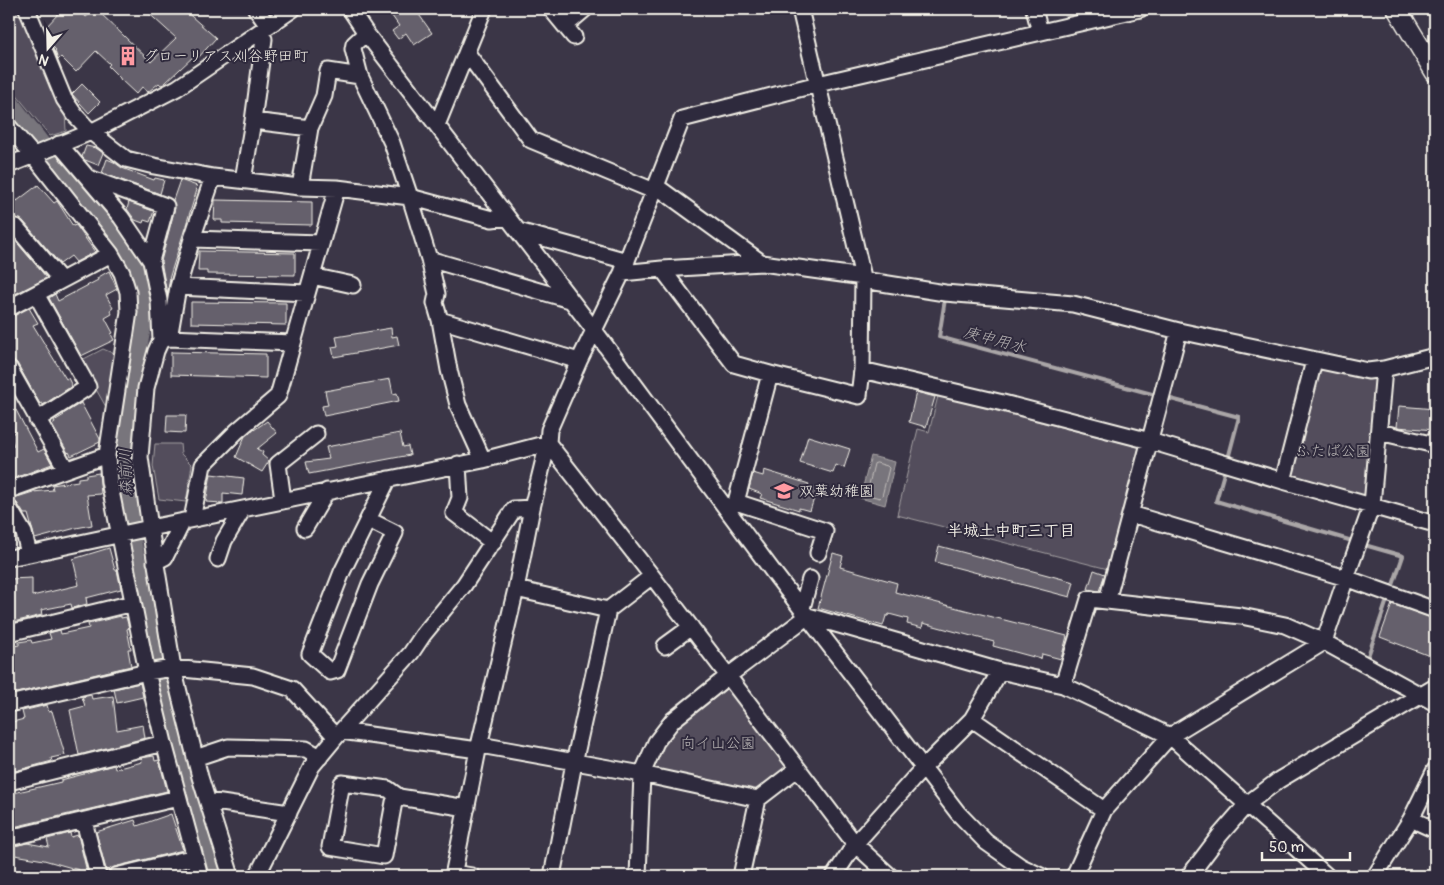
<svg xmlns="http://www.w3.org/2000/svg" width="1444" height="885" viewBox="0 0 1444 885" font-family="Pangolin,'Klee One',sans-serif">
<rect width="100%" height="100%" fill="#3b3647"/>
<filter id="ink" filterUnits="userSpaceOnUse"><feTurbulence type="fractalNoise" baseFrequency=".02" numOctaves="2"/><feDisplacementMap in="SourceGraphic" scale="10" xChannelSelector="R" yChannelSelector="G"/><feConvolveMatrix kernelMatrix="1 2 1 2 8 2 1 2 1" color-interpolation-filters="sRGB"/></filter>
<g filter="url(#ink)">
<path fill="#534e5c" stroke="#a4a0a2" d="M9,9H22L65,113L66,131L50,136L9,86Z
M103,349L115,354L106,407L80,361Z
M1322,368L1376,377L1365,494L1360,497L1293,477L1290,472L1317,371Z
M938,396L1139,447L1108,569L897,515L918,429L929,432Z
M155,444H180L181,454L192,465L186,502L159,499L153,466Z
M727,686L789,768L757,792L649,770L660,744L677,723Z"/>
<path fill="#78747b" stroke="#aaa6a7" d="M871,456L895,462L885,505L860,498Z"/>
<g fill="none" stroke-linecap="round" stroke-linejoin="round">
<path stroke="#c2bfbc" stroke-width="1" d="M877,463L887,466L889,468L882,496L880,498L868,495L867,493L874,464Z"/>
<path stroke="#aaa6a7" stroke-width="4" d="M941,299H945L939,337L1152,394
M1171,399L1239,417L1229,455
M1224,473L1216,501L1349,540
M1368,546L1403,556L1393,585
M1367,659L1386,603
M1381,682L1400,692"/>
<path stroke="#78747b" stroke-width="21" d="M9,104L53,162L88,200L139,273L144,294V311L134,360L133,386L122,456L131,543L161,682L193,808L212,876"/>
</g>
<path fill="#65616c" stroke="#f4f1e8" d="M53,9H78L86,17L96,9L151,62L176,38L144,9H183L216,38L198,58L195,55L164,84L161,85L159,83L148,92L142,87L136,94L120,79V78L108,66L110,64L96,51L76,72L61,57L58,60L55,51L56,50L53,47L46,29L47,28L46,27L58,14Z
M387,9H415L432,33L414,45L406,33L398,39L392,31L399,26Z
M82,84L100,102L89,113L72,94Z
M86,146L96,148L103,153L98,165L85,160L82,157Z
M107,159L114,162L122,168L154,180L155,178L164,180L160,194L102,173Z
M180,180L197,186L196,189L197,190L169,279H170L167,294L161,261L175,208L173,200Z
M9,185L17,201L38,185L54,203L57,201L73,226L76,225L95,252L76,262L71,256L60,264L23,221L16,218L9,220Z
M215,200L312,202V225L222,223V220H214Z
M129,202L154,211L150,222L144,220L143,223L135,220L127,209Z
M14,239L47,278L11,296L9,293V240Z
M199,251L295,253V275L207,274V271H198Z
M109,271L117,289L106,295L113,308L110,310L112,314L105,318L113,333L111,334L114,340L81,356L49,298L55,294L58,301L98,280L97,278Z
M191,302L286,303V325L191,323Z
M29,308L38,323L33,325L66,379L68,378L72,386L43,405L42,403L40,404L17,363L13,360L9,359V318Z
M391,328L392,337L397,336L399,345L334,357L332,347L338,346L336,337Z
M171,352L266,354V378L171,375Z
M390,379L393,394L397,393L399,401L324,416L322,406L328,405L325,391Z
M916,392L935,397L926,427L909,422Z
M81,403L100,439V442L71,456L69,452L68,453L52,425L55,423L54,421L64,415L63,414Z
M1399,406L1435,409V430L1397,427Z
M16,410L38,452L44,449L52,464L9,480V447L14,445L9,435L15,432L9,419V414Z
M167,415H186L185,433L166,432Z
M267,421L277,433L257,449L263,452L262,455L269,461L262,472L236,457L245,436Z
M400,433L403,447L408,446L410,455L309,474L306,462L329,459L326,447Z
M808,436L850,449L844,468L836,465L833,473L800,463Z
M764,470L809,484L808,486L817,489L810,511L799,508V510L760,498L762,494L749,489L753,473L763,476Z
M99,473L101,494L87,495L92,525L76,528L35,539L28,514H24L17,503L11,499L33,492L53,490L52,485L78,481V478L86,477V475Z
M211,474L244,478L242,495L223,493V503L206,502Z
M939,546L1074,582L1070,597L935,562Z
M109,548L115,570H117L121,589L86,598L87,604L72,608L71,604L41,610L42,615L9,623V579L32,578V596L79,585L73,559Z
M833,553L843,556L840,567L897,583L895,592L1067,636L1061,659L1042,654L1041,659L993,646L994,642L923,623L922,628L907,624L908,619L889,614L888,616H886L883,626L818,608Z
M1094,570L1105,574L1099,591L1088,589Z
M1392,604L1435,619V658L1380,637Z
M121,616V618L126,617L129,628L127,629L131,649H128L131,666L12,694L9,681V647L19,645V642L31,640L32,643L51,639L49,633L60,630L61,634L89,628L88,624Z
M140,683L143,697L117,703L114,689Z
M91,695L92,699L113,696L117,730L143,725L145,738L79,755L70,710L85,706L82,697Z
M47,705L49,712L52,711L65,755L51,758L52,761L15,771L9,747V723L24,719L22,711Z
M154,756L155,761L159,760L167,791L9,828V794L61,782V780L84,774V773L114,765L115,769L142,762L141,758Z
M171,814L183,850L114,867L109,870L107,873L96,832L135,820L137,826Z
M70,833L71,837L78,835L88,876H77L79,870L44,860L9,854V847L27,843L49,847L47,839Z"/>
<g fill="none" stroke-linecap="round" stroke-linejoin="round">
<defs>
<path id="minor" d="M27,9L64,99L75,115L91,132L126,159L154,166L213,177L300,187L337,188L410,197L492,219L507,217
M256,9L268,26
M350,9L366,33L594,330L774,573L958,813L986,842L1020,866L1041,876
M551,9L574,37
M1034,9L1040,32
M565,26L585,9
M366,33L354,44L353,49L360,76L392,143L410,197L429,259L437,294L435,303L440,320L449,370L458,405L483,460
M467,53L531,140L654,191
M253,121L264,39
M437,125L484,9
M9,127L33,155L111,254L122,273L128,292L129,312L107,455L109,481L147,672L164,743L200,876
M9,165L91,132L177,88L293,9
M89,178L166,206L151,261
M243,180L253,121L310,128
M656,186L622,273L579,361L549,430L548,443L652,576L728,676L808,616L1000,671L1063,685L1089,599L1107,601L1179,331
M300,187L310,128L324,96L328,71L360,76
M9,231L16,227L61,280
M518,231L627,261
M192,239L321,243
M429,259L570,300
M762,263L662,269L734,364L770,374
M622,273L662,269
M312,276L353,285
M863,277L762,263L656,186L682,119L818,84L1140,9
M863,280L945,293L1073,304L1179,331L1368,371L1384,369L1435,356
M178,287L307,293
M36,294L88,387L37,420
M9,308L111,254
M440,320L579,361
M169,338L178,287L192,239L213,177
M161,340L169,338L293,343
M9,368L66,469
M1384,369L1372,505L1346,578L1435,610
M862,370L1003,403L1150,441L1283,481L1435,524
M1379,432L1435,445
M458,464L460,498L454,513L493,543
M1283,481L1314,361
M9,490L107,455
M283,500L278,464L316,434
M736,502L825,531L818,553
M9,508L24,533L29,554L150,528L140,457L146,388L156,351L161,340L159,300L151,261L121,217L59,144
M728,509L736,502L770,374L859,396L862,370L863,277L800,9
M192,519L203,465L237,431L278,396L337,188
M369,520L395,533L370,584L337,670L330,672L310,654L342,572L388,479
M305,528L327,491
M9,558L29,554
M218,559L224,541L243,509
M155,562L165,557L183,521
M516,589L608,610
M1107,601L1241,616L1285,625L1324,642L1435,703
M802,608L810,579
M9,633L133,603
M665,646L691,627
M1063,685L1170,736L1327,876
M9,704L147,672L173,668L253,676L292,689L336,737
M972,719L1104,810
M341,731L478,750
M480,745L642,774L758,799
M195,758L228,747L306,749L320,757
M1435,770L1411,819L1435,830
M9,782L164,743
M399,797L394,802L384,856L330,847L342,783L388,789L399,797L467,808
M208,801L289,813
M84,821L98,876
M9,838L178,798
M454,873L472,876
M116,876L195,857
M231,876L200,777L173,668L150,528L483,460L548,443L532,508L516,589L478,750L453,876
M257,876L312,766L341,731L411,653L423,635L464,585L514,509L532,508
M552,876L574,763L608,610L652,576
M638,876L642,774L656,742L673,720L728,676L855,844L890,876
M741,876L758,799L797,769
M834,876L855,844L923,768L972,719L1000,671
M1074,876L1104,810L1170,736L1324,642L1346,578L1131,514
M1189,876L1220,835L1247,804L1279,780L1435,687
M1375,876L1411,819"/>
<path id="major" d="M1397,9L1435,72"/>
</defs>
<use href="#minor" stroke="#f4f1e8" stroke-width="19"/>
<use href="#major" stroke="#f4f1e8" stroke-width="22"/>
<use href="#minor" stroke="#2f2a3d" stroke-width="15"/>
<use href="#major" stroke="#2f2a3d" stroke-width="19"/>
</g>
</g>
<defs>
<symbol id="building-bare" viewBox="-9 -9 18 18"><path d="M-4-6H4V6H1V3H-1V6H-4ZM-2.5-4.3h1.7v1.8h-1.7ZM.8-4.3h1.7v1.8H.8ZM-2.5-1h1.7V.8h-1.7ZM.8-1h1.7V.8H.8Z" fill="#ff9aa2" stroke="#2f2a3d" stroke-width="2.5" paint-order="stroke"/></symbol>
<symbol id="school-bare" viewBox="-9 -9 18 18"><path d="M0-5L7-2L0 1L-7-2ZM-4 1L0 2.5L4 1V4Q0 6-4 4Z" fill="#ff9aa2" stroke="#2f2a3d" stroke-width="2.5" paint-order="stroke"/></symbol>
</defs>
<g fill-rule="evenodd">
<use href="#building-bare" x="114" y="42" width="28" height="28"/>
<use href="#school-bare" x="770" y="477" width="28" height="28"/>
</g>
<g text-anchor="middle" stroke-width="4" stroke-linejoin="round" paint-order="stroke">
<g font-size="15" fill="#f4f1e8" stroke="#2f2a3d" text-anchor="start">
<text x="143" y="61">グローリアス刈谷野田町</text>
<text x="799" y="496">双葉幼稚園</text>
</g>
<g font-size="15" fill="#bcb8b7" stroke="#2f2a3d">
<text x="1333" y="456">ふたば公園</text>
<text x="718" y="748">向イ山公園</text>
</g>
<g font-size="16" font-style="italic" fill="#b6b2b2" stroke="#2f2a3d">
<text transform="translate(995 339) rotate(15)" y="6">庚申用水</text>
<text transform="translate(125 472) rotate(-92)" y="6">森前川</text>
</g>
<g font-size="16" font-weight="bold" fill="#f4f1e8" stroke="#2f2a3d">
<text x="1011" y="536">半城土中町三丁目</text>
</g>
</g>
<rect width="1444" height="885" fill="none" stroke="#2f2a3d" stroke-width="30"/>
<rect x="15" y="15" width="1414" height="855" fill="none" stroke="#f4f1e8" stroke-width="2" filter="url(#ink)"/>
<g transform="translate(48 48) rotate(200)" stroke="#2f2a3d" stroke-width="4" paint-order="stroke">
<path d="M0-4L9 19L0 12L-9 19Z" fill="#f4f1e8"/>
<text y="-8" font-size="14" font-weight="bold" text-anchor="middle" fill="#f4f1e8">N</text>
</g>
<path d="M1262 852v8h88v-8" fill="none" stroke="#f4f1e8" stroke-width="2.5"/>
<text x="1269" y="852" font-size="15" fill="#f4f1e8" stroke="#2f2a3d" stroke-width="4" paint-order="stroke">50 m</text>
</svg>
